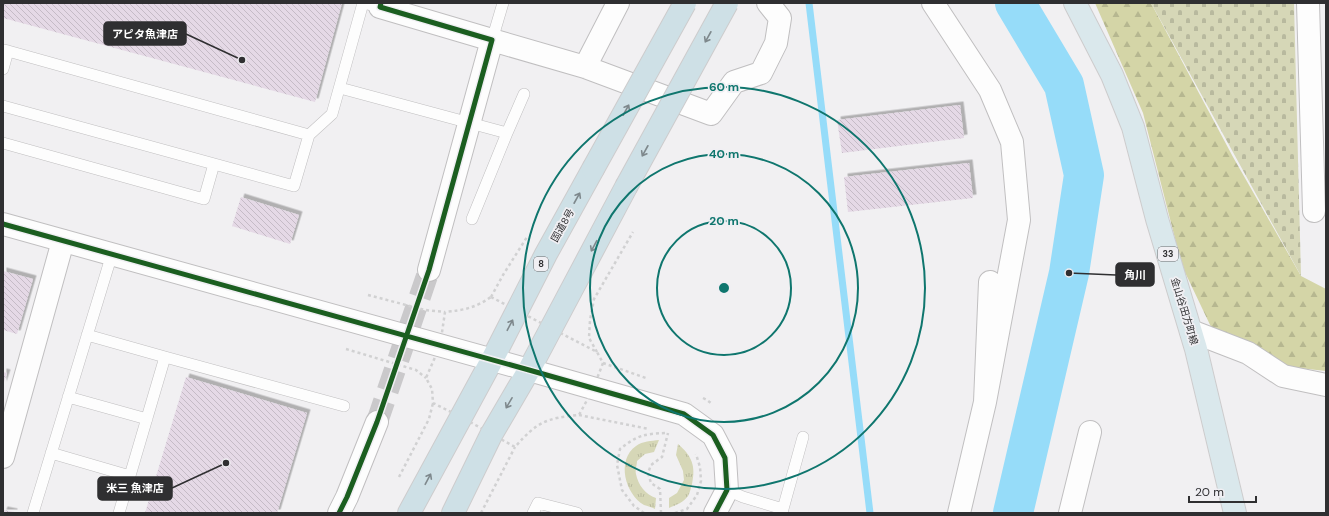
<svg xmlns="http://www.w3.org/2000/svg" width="1329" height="516" viewBox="0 0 1329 516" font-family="'DM Sans','Noto Sans JP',sans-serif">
<defs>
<pattern id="grass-tufts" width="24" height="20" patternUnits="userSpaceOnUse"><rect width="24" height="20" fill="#d6d7b7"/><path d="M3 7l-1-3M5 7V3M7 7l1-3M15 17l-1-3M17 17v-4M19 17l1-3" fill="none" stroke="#b8b99e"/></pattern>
<pattern id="forest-firs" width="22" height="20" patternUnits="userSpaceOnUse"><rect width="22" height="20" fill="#d4d5a7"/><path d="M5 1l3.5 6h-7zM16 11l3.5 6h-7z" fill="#b6b790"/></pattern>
<pattern id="cemetery-stones" width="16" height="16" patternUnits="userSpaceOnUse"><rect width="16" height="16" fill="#d6d7b7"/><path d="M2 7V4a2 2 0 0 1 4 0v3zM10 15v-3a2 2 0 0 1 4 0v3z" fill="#b8b99e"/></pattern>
<pattern id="building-back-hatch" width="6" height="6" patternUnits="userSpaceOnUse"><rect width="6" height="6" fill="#e5d9e6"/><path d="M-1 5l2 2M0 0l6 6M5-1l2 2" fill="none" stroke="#c5bbc6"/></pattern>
<filter id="shadow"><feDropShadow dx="3.5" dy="-3.5" stdDeviation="0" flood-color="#0004"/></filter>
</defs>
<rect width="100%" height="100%" fill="#f1f0f2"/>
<path fill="url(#grass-tufts)" d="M659,440L654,452L645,454L637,461C637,465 635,470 636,474C638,485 646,495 656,498L655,509C652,507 647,506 644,505C625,494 616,460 636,446C643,441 651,441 659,440Z
M678,444C692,456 696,466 692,484C691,487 690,493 688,496C684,502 676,505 669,508V498L677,493L684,480L683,471L676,455Z"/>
<path fill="url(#forest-firs)" d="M1095,3H1151L1233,157L1301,276L1326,289V371L1280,366L1212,329L1182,266L1143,113Z"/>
<path fill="url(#cemetery-stones)" d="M1151,3H1294L1301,276L1167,32Z"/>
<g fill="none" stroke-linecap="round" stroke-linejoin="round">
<path stroke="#96dcf9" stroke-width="7" d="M809,3L870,513"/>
<path stroke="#96dcf9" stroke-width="40" d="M1013,513L1069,273L1084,175L1064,85L1015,3"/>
</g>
<path fill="url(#building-back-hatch)" filter="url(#shadow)" d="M3,3H342L315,102L3,18Z
M960,105L964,138L842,153L837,120Z
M969,163L973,198L848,212L844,177Z
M241,197L299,215L290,244L232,226Z
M3,271L33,279L17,334L3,330Z
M3,372L7,373L3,385Z
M186,377L307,413L277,513H145Z
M4,510L14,512V513H3Z"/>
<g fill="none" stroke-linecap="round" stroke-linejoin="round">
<path stroke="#cac9cb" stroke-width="22" stroke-dasharray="22 11" stroke-linecap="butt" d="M377,422L429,270"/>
<defs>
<path id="service" d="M492,40L503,3
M3,50L8,51L3,69
M8,51L309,135
M340,88L507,133
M3,106L294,186L309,135L332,114L363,3L380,7
M3,143L204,199L214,164
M472,219L507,133L524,94
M87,335L165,357L119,513
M165,357L344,406
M68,397L147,419
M51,453L130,476
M727,490L743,497L783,509L782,513
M783,509L803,437
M33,513L112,254
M533,513L538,503L577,513"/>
<path id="minor" d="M381,3L380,7L492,40L429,270
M933,3L990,90L1012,142L1019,220L985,402L990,282
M1308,3L1314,211
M492,40L585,67L711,114L734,82L761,73L776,43L780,18L768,3
M585,67L618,3
M1191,331L1248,353L1283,376L1326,385
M3,457L63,241
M339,513L347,497L377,422
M959,513L985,402
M1070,513L1090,432"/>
<path id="tertiary" d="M3,224L529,370L684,414L713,435L725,458L727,490L715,513"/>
<path id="primary" d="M1075,3L1112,75L1133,127L1157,219L1196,349L1235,513"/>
<path id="trunk" d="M409,513L492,360L546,254L593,169
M453,513L491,435L529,370L626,187"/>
</defs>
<use href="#service" stroke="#c0bfc0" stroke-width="12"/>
<use href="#minor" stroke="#c0bfc0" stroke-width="24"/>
<use href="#tertiary" stroke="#c0bfc0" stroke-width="24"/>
<use href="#primary" stroke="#cdcccd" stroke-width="24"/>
<use href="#trunk" stroke="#cdcccd" stroke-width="24"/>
<path stroke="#d1d1d2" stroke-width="2.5" stroke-dasharray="3 3" stroke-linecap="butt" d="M368,295L425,310L445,312
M491,297L597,352L603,363L593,389L579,415C546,418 537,422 515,447L461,417L433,403L432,389L426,378L440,346L445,312C464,310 475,308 491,297Z
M491,297L503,275L527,237
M346,349L416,370L426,378
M597,352L589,338L590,320L594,299L633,232
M603,363L646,378
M703,398L707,400L712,404
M579,415L649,429
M399,477L429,419L433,403
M481,513L515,447
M644,513L634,506L622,490L617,465L620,449C638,435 643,434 666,433
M661,513L660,489L651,483L648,473L651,465L662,457L668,433
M675,513L687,509L697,495L701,481L700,467L696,454"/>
<use href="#service" stroke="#fdfdfd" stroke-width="11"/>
<use href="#minor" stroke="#fdfdfd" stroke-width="22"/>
<use href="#tertiary" stroke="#fdfdfd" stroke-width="22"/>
<use href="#primary" stroke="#dae8ec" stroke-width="22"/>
<use href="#trunk" stroke="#cee0e6" stroke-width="22"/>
<defs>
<path id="trunk-bridge" d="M593,169L685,3
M626,187L727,3"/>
</defs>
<use href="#trunk-bridge" stroke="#cdcccd" stroke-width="24" stroke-linecap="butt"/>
<use href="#trunk-bridge" stroke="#cee0e6" stroke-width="22"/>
<defs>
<path id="cycleway" d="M3,224L529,370L684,414L713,435L725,458L727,490L715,513
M339,513L347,497L377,422L429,270L492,40L380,7L381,3"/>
</defs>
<use href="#cycleway" stroke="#f0eff3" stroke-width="8"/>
<use href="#cycleway" stroke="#1b5e20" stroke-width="5"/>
</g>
<defs><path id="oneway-shaft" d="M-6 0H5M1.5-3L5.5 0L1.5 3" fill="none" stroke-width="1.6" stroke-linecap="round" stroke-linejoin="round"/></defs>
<g stroke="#7e888c">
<use href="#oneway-shaft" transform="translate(708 37) rotate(119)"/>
<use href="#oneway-shaft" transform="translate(626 110) rotate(-61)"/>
<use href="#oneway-shaft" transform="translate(645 151) rotate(119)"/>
<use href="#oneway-shaft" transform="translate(577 198) rotate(-61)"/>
<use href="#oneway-shaft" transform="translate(594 246) rotate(118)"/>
<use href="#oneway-shaft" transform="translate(510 325) rotate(-62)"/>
<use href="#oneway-shaft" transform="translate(509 403) rotate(120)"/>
<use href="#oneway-shaft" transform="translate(428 479) rotate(-62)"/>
</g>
<g fill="none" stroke="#0f766e" stroke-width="2">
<circle cx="724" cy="288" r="67"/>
<circle cx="724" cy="288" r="134"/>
<circle cx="724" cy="288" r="201"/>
</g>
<g text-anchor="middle" stroke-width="3.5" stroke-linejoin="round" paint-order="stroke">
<g fill="#f0eff3" stroke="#69696b" stroke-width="1">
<rect x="1158" y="247" width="20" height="14" rx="3"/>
<rect x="534" y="257" width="14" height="14" rx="3"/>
</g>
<g font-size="9" font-weight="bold" fill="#2f2f31">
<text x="1168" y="257">33</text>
<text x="541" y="267">8</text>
</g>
<g font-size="10" fill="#2f2f31" stroke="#f0eff3">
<text transform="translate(562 225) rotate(-61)" y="4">国道8号</text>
<text transform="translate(1185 311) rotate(73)" y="4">金山谷田方町線</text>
</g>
</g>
<circle cx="724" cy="288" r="6" fill="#0f766e" stroke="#f0eff3" stroke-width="2"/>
<g font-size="12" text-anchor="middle" font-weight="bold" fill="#0f766e" stroke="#f0eff3" stroke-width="3.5" stroke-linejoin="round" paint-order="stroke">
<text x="724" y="91">60 m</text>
<text x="724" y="158">40 m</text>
<text x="724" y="225">20 m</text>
</g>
<path fill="none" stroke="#2f2f31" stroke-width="1.5" d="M242 60L186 34M1069 273L1116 275M226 463L172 488"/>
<g fill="#2f2f31" stroke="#f0eff3" stroke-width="1.5">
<circle cx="242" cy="60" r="4"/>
<circle cx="1069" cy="273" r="4"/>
<circle cx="226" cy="463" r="4"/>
</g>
<g fill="#2f2f31" stroke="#2f2f31" stroke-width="1.5">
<rect x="104" y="22" width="82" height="23" rx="4"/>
<rect x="1116" y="263" width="38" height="23" rx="4"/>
<rect x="98" y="477" width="74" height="23" rx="4"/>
</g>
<g font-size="11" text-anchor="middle" font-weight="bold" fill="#fff">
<text x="145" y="38">アピタ魚津店</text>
<text x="1135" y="279">角川</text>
<text x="135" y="492">米三 魚津店</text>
</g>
<rect width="1329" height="516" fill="none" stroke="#2f2f31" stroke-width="8"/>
<path d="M1189 496v6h67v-6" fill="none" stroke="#2f2f31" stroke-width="2"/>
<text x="1195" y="496" font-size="12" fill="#2f2f31" stroke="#f0eff3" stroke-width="3" paint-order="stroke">20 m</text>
</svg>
